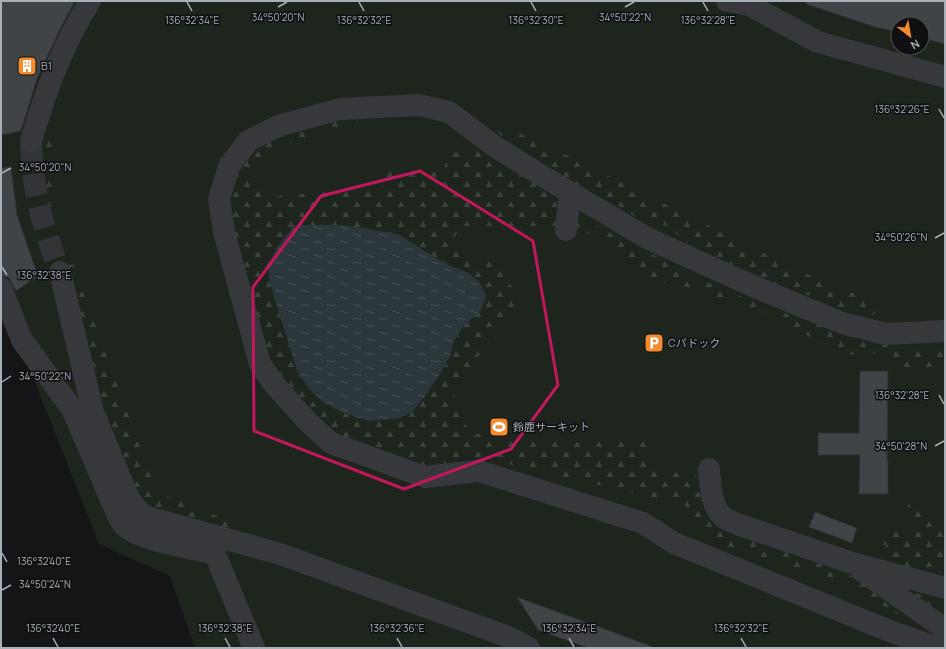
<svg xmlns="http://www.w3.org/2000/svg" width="946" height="649" viewBox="0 0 946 649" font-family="Manrope,'Noto Sans JP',sans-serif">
<defs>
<pattern id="forest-firs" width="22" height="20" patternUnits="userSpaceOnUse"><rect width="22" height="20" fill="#1d251d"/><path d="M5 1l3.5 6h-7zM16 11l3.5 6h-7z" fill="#3b423c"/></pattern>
<pattern id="water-ripples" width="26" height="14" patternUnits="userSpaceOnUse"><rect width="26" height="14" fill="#2b373b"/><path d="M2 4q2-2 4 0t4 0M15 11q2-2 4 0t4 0" fill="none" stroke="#475155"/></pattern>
</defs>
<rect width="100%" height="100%" fill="#151517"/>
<path fill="#1d251d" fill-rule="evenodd" d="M1,1H945V648H195L170,576L99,544L1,297ZM898,24H922V48H898Z"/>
<path fill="url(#forest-firs)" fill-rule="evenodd" d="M383,109L375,118L321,132L295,141L271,151L257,171L252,187L279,196L381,187L385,171L443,172L448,153L472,146L512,162L549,191L555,199L560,214L562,226H460L455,236L459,248L467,254L490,262L505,273L513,290L515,309L511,321L494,335L452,392L462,408L464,422L471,432L512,442L552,439L588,444L596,440L650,437L646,468L697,476L700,491L721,528L730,533L831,565C862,579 890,601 916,622L909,621L841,581L729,547L708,538L699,529L685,505L486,459L460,469L399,464L328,429L271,373L225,197L245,153L286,131ZM295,225L318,226L416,244L436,258L454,267L469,273L481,310L460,330L454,341L451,354L440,374L425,396L412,411L384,420L369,421L344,413L274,254L277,246Z
M502,127L534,139L802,272L852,293L881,299L879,310L872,315L852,312L829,304L822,296L796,294L708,257L700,248L685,242L668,226L646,222L566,179L532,158L496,131Z
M45,135L57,137L51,200L52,209L55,215L48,201L36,149L37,144Z
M578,216L704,281L774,310L889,346L884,353L840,355L780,319L744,304L662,282L645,281L637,276L632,262L604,240L572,227Z
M73,264L155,487L153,490L239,525L233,533L158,514L138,496L101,413L68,265Z
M945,344V369L893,368L894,351H937L941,345Z
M910,498L924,501L929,512L945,529V574L927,569L920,572L896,563L888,557L886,547L883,542V535C895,526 896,527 911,530L913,517L906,511Z
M910,592L945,600V614Z"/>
<path fill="url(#water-ripples)" d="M295,225H343L398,234L436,258L453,267L469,273L480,283L486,296L481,310L460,330L454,341L451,354L440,374L425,396L412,412L400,418L369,421L344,413L324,403L310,390L297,371L269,280C266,257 281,242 295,225Z"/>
<path fill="#414447" stroke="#2f3033" d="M1,1H75L60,29L37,79L21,131L1,135Z
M806,1H945V44L922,38V24H898V32L875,27L806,4Z
M11,167L17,215L38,276L16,291L9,278L1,276V168Z
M860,371H888L887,461H888V494H859L860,455H818V433H859Z
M815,512L857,528L852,543L809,527Z
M517,597L651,646V648H588L538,630Z"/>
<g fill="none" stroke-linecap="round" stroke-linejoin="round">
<path stroke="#323437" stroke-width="22" stroke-dasharray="22 11" stroke-linecap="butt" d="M31,141C32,190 43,227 60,272"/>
<path stroke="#36383c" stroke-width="22" d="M727,1L749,5L818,42L945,77
M31,141C46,90 62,46 90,1
M566,230L570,193
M60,272L93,412L129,499L138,510L144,516L280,554L506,636L529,648
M1,288L22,340L72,409L118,516C120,519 122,524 125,526C139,540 195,549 215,554L254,648
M709,469C710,484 711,506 723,517C727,520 733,522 737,524L849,562L945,588
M862,571L945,629
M938,648L892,632L674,543L643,523L479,471L425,477L331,443L307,421L273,383L260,364L224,232L219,199L229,166L248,141L278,126L340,109L419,105L449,112L494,146L539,174L647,238L755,287L842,323L886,334L945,331"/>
</g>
<path fill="none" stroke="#c2185b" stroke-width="3" stroke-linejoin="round" d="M420,171L533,241L558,385L511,449L404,489L254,431L253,287L321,196Z"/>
<path fill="none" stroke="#a7afb7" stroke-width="1.5" d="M187,2L192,11M359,2L364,11M531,2L536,11M703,2L708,11M278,7L287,2M625,7L634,2M939,109L944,118M2,173L11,168M935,238L944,233M2,267L7,275M2,382L11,376M939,395L944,404M935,446L944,441M2,553L7,562M2,590L11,585M53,638L58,647M225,638L230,647M397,638L402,647M569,638L574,647M741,638L746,647"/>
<defs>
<symbol id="building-square" viewBox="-11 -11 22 22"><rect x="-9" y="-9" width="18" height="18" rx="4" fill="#f58b30" stroke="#101012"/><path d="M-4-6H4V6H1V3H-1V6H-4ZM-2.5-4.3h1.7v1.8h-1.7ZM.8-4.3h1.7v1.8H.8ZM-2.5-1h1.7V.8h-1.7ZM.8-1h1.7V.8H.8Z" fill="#fff"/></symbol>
<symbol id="parking-square" viewBox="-11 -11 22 22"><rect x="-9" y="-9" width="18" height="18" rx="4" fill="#f58b30" stroke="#101012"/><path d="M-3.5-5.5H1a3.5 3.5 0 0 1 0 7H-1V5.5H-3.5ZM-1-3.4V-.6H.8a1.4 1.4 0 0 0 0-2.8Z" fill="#fff"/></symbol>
<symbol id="stadium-square" viewBox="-11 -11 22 22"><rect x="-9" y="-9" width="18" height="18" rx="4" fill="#f58b30" stroke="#101012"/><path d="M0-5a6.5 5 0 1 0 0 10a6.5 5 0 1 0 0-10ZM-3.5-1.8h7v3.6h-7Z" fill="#fff"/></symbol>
</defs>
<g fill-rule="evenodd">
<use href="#building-square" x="16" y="55" width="22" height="22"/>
<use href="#parking-square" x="643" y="332" width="22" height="22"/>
<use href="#stadium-square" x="488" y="416" width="22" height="22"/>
</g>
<g text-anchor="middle" stroke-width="3" stroke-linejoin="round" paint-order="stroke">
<g font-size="11" fill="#a7afb7" stroke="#101012" text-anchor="start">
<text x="41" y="70">B1</text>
<text x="668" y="347">Cパドック</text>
<text x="513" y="431">鈴鹿サーキット</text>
</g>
</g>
<g font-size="10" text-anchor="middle" fill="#a7afb7" stroke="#101012" stroke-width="3" stroke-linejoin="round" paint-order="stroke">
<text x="625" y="21">34°50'22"N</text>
<text x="278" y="21">34°50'20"N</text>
<text x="192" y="24">136°32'34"E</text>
<text x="364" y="24">136°32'32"E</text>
<text x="536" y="24">136°32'30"E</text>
<text x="708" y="24">136°32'28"E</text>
<text x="902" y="113">136°32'26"E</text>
<text x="45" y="171">34°50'20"N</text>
<text x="901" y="241">34°50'26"N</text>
<text x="44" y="279">136°32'38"E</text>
<text x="45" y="380">34°50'22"N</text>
<text x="902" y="399">136°32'28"E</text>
<text x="901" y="450">34°50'28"N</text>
<text x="44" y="565">136°32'40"E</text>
<text x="45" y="588">34°50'24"N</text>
<text x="53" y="632">136°32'40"E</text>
<text x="225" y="632">136°32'38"E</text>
<text x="397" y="632">136°32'36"E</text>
<text x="569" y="632">136°32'34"E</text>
<text x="741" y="632">136°32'32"E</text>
</g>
<rect width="946" height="649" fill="none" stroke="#a7afb7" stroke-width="4"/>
<g transform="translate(910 36) rotate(149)"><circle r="19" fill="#101012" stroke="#4c5054"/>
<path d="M0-3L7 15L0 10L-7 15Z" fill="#f58b30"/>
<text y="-6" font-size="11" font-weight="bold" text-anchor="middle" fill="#a7afb7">N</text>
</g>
</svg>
